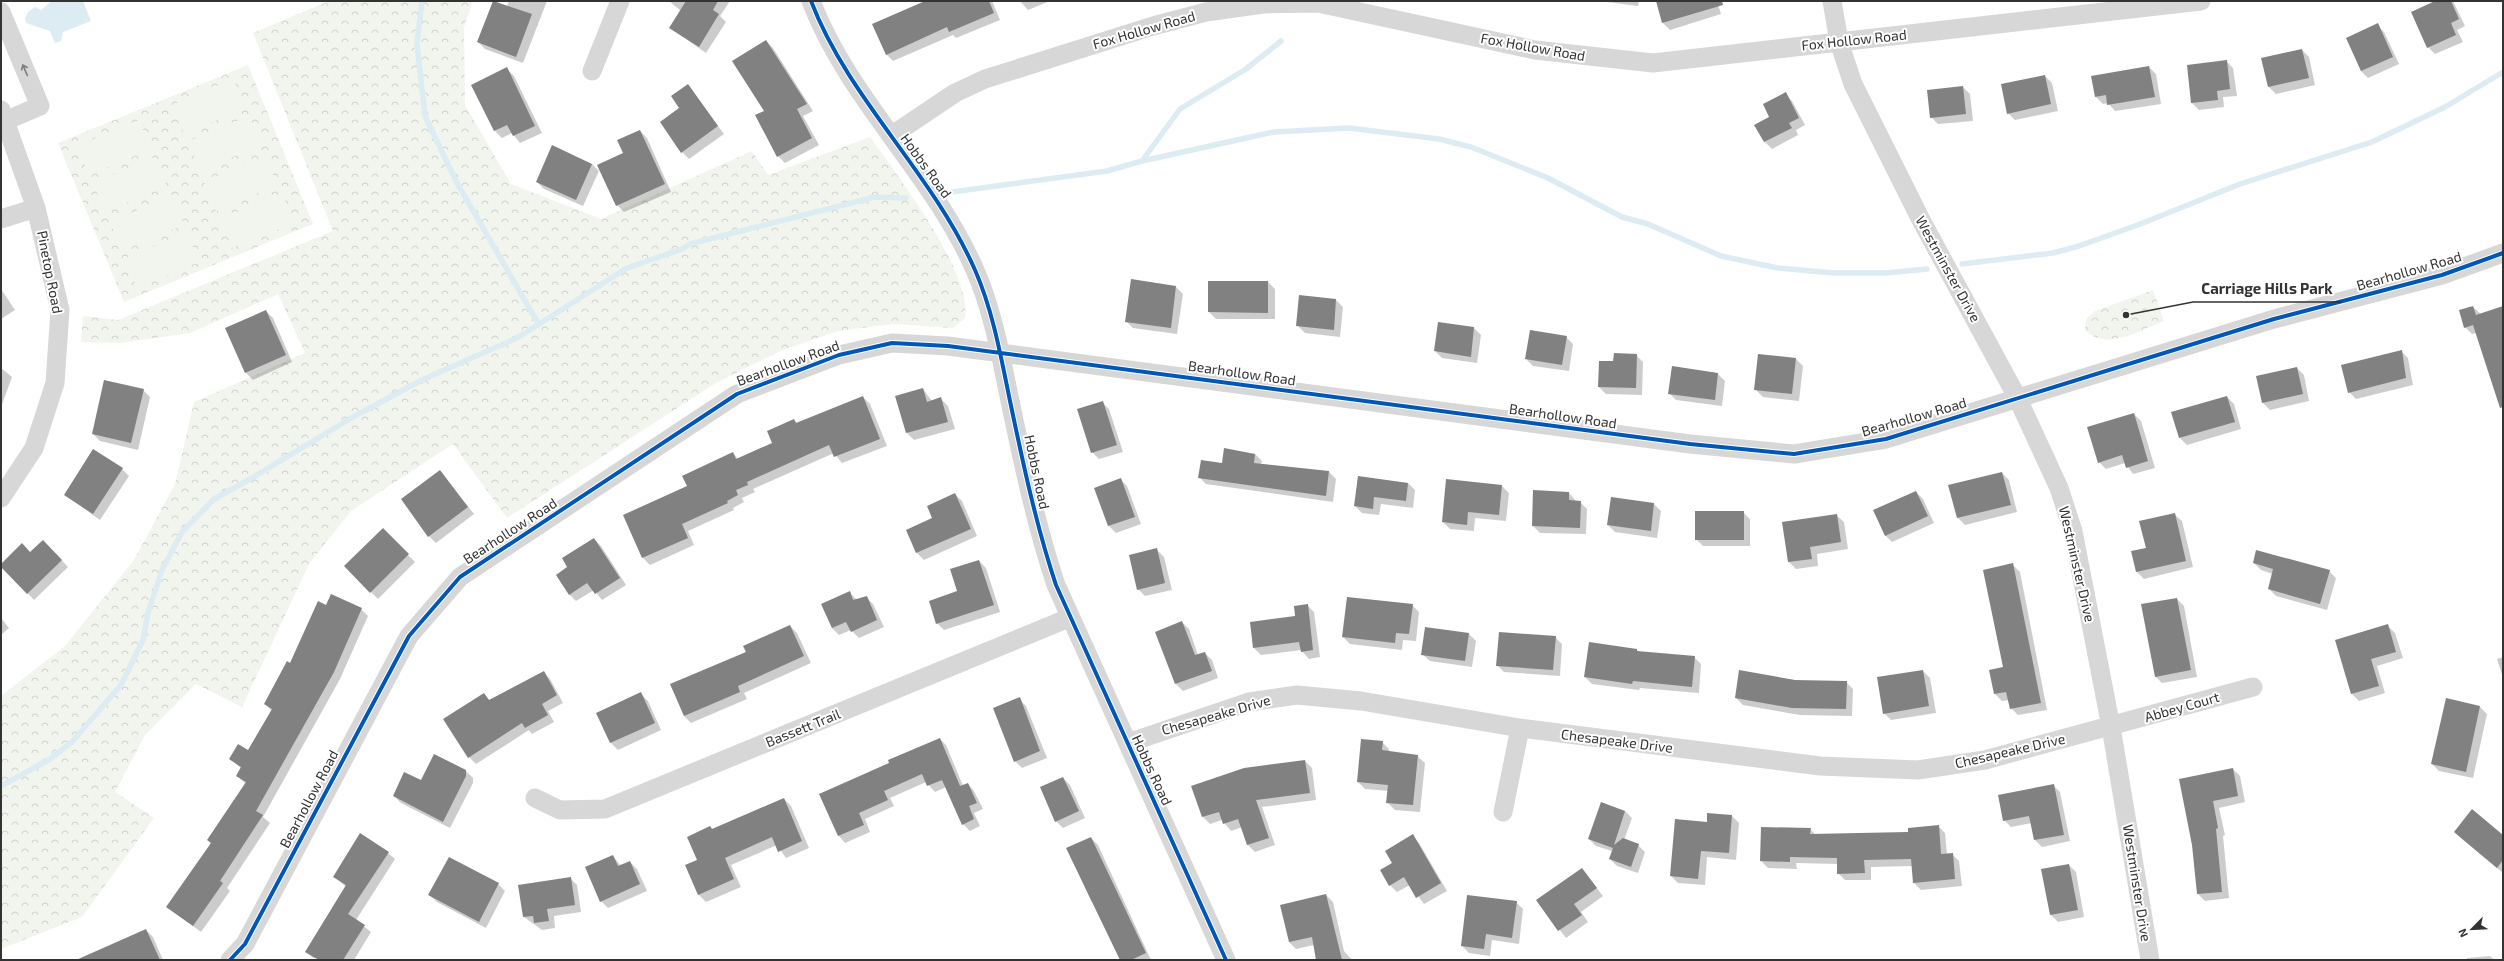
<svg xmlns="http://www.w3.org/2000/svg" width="2504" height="961" viewBox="0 0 2504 961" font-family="'Exo 2',sans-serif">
<defs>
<pattern id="forest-crowns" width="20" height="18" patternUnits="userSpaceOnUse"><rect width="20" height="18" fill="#f1f5ed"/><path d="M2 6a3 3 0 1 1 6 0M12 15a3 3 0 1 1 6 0" fill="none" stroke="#cfd2cc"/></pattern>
</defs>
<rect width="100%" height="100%" fill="#fff"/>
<path fill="url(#forest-crowns)" d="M329,1H473L464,27L465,105L511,184L601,219L752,151L768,175L870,137C897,175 973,273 965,318L953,328L894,324L838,331L780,351L716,383L507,518L453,444L351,511L309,564L242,707L196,684L145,735L115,792L154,818L82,917L1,949V696L65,646L134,560L175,484L194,402L305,353L278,294L190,333L120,343L81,342L83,316L118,320L333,231L253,33Z
M248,65L313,224L124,302L58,143Z
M2153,290L2164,321C2141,330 2106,352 2085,330L2086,319L2095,311Z"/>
<path fill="#f1f5ed" d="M233,79L246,108L184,134L172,105Z
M249,116L261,145L200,171L188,141Z
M139,120L151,149L89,175L77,146Z
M265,156L277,185L216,211L204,182Z
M154,157L167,186L105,212L93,183Z
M282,193L294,223L232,248L220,219Z
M171,196L184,225L122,251L110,222Z
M187,233L199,262L137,288L125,258Z"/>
<path fill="#ddebf3" d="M52,1H83L91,21L63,32L61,41L55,43L50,31L26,23L25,19L28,12L35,7L41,10Z"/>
<path fill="#0003" d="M494,1L507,6L509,1H547L523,63L485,49L478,42Z
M669,1H730L720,16L726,22L706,53L670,28L681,11Z
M927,1H992L1000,20L956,38L953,35L893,61L886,54Z
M1020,1H1050L1028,10Z
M1600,1H1639L1638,6Z
M1657,1H1717L1721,14L1670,30L1663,23Z
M2437,1H2453L2465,26L2457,30L2463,42L2435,54L2428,47Z
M2377,25L2384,32L2399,64L2368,78L2361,71L2347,38Z
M766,41L773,48L813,111L803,116L819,145L785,163L778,156L765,111Z
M2302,50L2309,57L2315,85L2276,94L2269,87L2262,59Z
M2226,61L2233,68L2237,96L2223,97L2224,107L2199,110L2192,103L2188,66Z
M2149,67L2156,74L2161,104L2115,111L2108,103L2103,104L2096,97Z
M507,69L514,76L542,133L520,143L512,133L502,138L495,131Z
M2045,76L2052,83L2058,111L2015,120L2008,113Z
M688,85L724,134L689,159L682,152L681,108Z
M1963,87L1970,94L1973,121L1938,124L1931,117Z
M1785,94L1792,101L1805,125L1796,130L1798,135L1772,149L1765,142L1756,125L1771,117Z
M640,131L647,138L671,192L624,212L617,205L624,154Z
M592,164L599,171L583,206L544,189L537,182Z
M1132,280L1176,287L1183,294L1177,334L1133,328L1126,321Z
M1209,282H1268L1275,289V319H1216L1209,312Z
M1,289L15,310L1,319Z
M1336,300L1343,307L1340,337L1305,333L1298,326Z
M2473,307L2481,314L2503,307V405L2477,333L2472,334L2465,327Z
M266,311L273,318L292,362L253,380L246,373L226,329Z
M1439,323L1474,328L1481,335L1477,363L1442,358L1435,351Z
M1566,337L1573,344L1569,371L1533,366L1526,359Z
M2401,351L2408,358L2413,385L2356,399L2349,392Z
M1636,355L1643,362L1642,395L1606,394L1599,387L1614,362Z
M1796,359L1803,366L1799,401L1763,397L1756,390Z
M1,368L12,377L1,407Z
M1672,368L1718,374L1725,381L1722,406L1676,400L1669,393Z
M2297,368L2304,375L2309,401L2270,410L2263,403Z
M923,389L932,401L941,399L948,406L955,429L914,440L907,433Z
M143,390L150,397L138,450L100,441L93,434Z
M863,397L870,404L887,446L842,463L834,453L753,489L755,492L742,498L744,502L733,508L734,510L688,531L694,545L650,565L643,558L688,486L733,453L738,459L774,443L794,420L797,423Z
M2227,397L2234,404L2241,429L2187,445L2180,438Z
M1102,402L1109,409L1123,452L1099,459L1092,452Z
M2134,414L2141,421L2155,468L2133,474L2125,463L2106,469L2099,462Z
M1255,454L1262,461L1261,464L1329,472L1336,479L1333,502L1206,484L1199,477L1223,464Z
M122,469L129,476L100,520L65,495Z
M440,471L474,514L436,543L429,536Z
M2002,473L2009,480L2017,512L1965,525L1958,518Z
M1358,477L1408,483L1415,490L1413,508L1381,504L1379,515L1362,513L1355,506Z
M1120,479L1127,486L1141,524L1116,533L1109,526L1096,488Z
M1502,486L1509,493L1506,521L1475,518L1474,531L1450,529L1443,522Z
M1534,491L1569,493L1576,501L1580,502L1587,509L1586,534L1540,533L1533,526Z
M1916,492L1923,499L1934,523L1892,542L1885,535Z
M955,494L962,501L977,536L924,560L917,553L907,530L934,518Z
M1654,504L1661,511L1657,538L1615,532L1608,525Z
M1743,512L1750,519V546H1703L1696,539Z
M2174,514L2182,521L2193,567L2144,579L2137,572L2132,552L2147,548Z
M1836,515L1844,522L1848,549L1817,554L1818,566L1796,569L1789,562L1783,522Z
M383,530L415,562L378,599L345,566Z
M594,539L601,546L626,585L602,600L594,590L576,601L569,594V568Z
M43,541L68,567L34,600L1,565L30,553Z
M1157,550L1164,557L1172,590L1145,596L1138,589Z
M979,561L986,568L1000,612L944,630L937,623Z
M2254,563L2329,571L2336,578L2327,610L2276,596L2269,589L2273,574L2261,570Z
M2013,565L2020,572L2047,710L2018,715L2011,708L2009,700L2002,701L1995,694L1990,670L2004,668Z
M850,593L857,600L866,597L873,604L884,627L859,638L851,630L839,635L832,628L822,605Z
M2177,599L2184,606L2197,677L2162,683L2155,676Z
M1307,605L1314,612L1320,657L1309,659L1301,650L1261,655L1254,648L1296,617Z
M1412,605L1419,612L1416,641L1403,640L1402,650L1350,644L1343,637Z
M361,609L368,616L340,679L263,817L270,823L227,888L230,891L201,932L167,907L212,843L246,784L237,776L241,768L230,759L249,751L272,711L265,704L291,664Z
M1,618L9,628L1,635Z
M1182,622L1189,629L1198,655L1205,653L1212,660L1218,678L1183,691L1176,684L1156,632Z
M790,626L797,633L811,663L744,693L747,699L691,723L684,716L671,685L747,652Z
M2388,626L2395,633L2403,658L2377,666L2385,693L2359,701L2352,694L2336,641Z
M1426,628L1469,634L1476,641L1472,667L1430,661L1422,654Z
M1555,637L1562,644L1560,676L1504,672L1497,665Z
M1637,650L1639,652L1694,657L1701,664L1699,693L1640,688L1639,690L1592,684L1585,677Z
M2503,657V678L2497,659Z
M1923,671L1930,678L1936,713L1891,720L1884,713Z
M544,672L550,679L563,703L548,711L554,722L532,734L529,730L476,764L469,757L484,694L490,701Z
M1795,681L1846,682L1853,689L1852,716L1800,715L1743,705L1736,698Z
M641,694L648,701L661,730L618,750L611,743Z
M1019,699L1026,706L1047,758L1022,768L1015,761Z
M2447,699L2480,707L2487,714L2473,778L2439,771L2432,764Z
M940,739L946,745L963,786L968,784L974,791L983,809L974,813L980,826L970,831L963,824L946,787L935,792L926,782L890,798L894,806L865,819L870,832L845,843L839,836L821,795Z
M1382,742L1389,749V752L1417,756L1425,763L1420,812L1395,810L1388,803L1389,791L1365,789L1358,782Z
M1305,761L1312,768L1316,800L1262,807L1275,845L1255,852L1248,845L1242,827L1231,831L1222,820L1210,824L1203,817L1193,787Z
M2233,769L2240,776L2245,802L2219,808L2225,835L2223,836L2229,898L2205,901L2198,894L2193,845L2180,780Z
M466,771L473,778V783L450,828L401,803L394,796L421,782Z
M1063,778L1070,785L1085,818L1063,828L1056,821Z
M2053,785L2060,792L2070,841L2042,847L2035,840L2032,823L2011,827L2004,820Z
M784,799L791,806L809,848L786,858L777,845L731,865L741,887L706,902L699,895L686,866L698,860L710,827L713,830Z
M1625,811L1632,818L1624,840L1638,845L1645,852L1638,873L1617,866L1610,859L1612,851L1596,846L1589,839Z
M1732,816L1739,823L1736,860L1707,857L1705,885L1678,883L1671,876L1707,823Z
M1938,826L1945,833L1947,854H1952L1959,861L1962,886L1921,890L1914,883L1912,866L1871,867V880H1845L1838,873V864L1796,863L1797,869L1768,868L1761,861L1810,829L1816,835L1909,833Z
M2455,832L2503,836V873L2462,839Z
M1412,836L1419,843L1447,891L1424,904L1410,885L1397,892L1390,885L1393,864Z
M1091,838L1098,845L1151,960H1120L1097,907L1091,901L1068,848Z
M388,853L395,859L356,920L371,932L354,960L313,958L306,951L346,887L334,876Z
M613,856L621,866L630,862L637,869L647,891L608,908L601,901Z
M2069,865L2076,872L2084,917L2058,922L2051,915Z
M1582,869L1603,896L1581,912L1588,922L1566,938L1537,900Z
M570,878L577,885L581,912L554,916L555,928L542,930L524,917Z
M498,884L505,891L486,928L437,902L430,895Z
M1326,895L1333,902L1344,951L1352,960H1317L1314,945L1296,949L1289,942Z
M1516,902L1523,909L1519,944L1492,940L1490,956L1469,953L1462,946Z
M146,930L153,937L163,960H103Z
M2490,956L2494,960H2467V958Z"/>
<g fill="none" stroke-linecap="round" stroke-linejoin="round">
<path stroke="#ddebf3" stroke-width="5.5" d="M422,1L417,44L425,116L457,183L538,323
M1142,161L1180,109L1246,69L1281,41
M952,192L1107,171L1142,161L1274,132L1349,128L1439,139L1471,147L1548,178L1622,217L1648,224L1721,256L1778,268L1834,273H1886L1927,269
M1962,264L2053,253L2079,246L2143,223L2240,184L2372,142L2445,107L2503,72
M1,786L50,759L72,742L121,685L143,640L148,613L162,570L182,532L214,499L252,478L353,417L422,380L517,338L627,268L682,249L690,244L875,197L906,198"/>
</g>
<path fill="#818181" d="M493,1L532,14L516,57L477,42Z
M686,1H718L713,10L719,14L699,47L669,28Z
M925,1H989L994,13L949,32L947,27L886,55L872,24Z
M1656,1H1722L1723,5L1662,23Z
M2435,1H2451L2459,19L2451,23L2456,35L2427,48L2411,12Z
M2378,23L2393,57L2361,71L2346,38Z
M766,40L807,104L797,109L812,138L777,157L755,115L764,111L732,61Z
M2302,49L2309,78L2268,87L2261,58Z
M2227,60L2230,89L2217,91L2218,100L2191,103L2187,65Z
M2149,66L2155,97L2107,105L2106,95L2095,97L2091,76Z
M507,67L535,126L513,136L507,125L494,131L471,85Z
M2045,75L2051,104L2007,114L2001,84Z
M688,84L718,126L681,153L660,122L679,108L671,96Z
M1963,86L1966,114L1930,118L1927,90Z
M1786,92L1799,118L1789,123L1792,128L1764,142L1754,125L1769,117L1763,104Z
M640,130L665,184L616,206L597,165L623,153L617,140Z
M552,145L592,164L576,200L536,182Z
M1131,279L1176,286L1171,328L1125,322Z
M1208,281H1268V313L1208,312Z
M1299,295L1336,299L1334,330L1296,326Z
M2473,306L2476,315L2503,306V407L2500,408L2473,325L2464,328L2459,310Z
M266,310L286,355L245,373L225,328Z
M1438,322L1474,327L1471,357L1434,351Z
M1530,330L1567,336L1562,365L1525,359Z
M2402,350L2406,378L2348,393L2341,365Z
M1614,353L1637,354L1636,388L1598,387L1599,361H1613Z
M1758,354L1796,358L1792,394L1754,390Z
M1672,366L1718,373L1715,400L1668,394Z
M2297,367L2303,394L2262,403L2256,376Z
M104,380L144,389L131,443L92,434Z
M923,388L927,402L941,397L948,422L906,433L895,396Z
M863,396L880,439L834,457L829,445L747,482L748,485L736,490L738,495L727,501L728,503L682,524L688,538L642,558L623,515L687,486L682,476L733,452L736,459L772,443L767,431L794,419L796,423Z
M2227,396L2235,422L2179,438L2171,412Z
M1103,401L1117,445L1091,453L1077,409Z
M2134,413L2148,461L2126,468L2122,455L2098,463L2087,427Z
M1224,448L1255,454L1254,463L1329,471L1326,496L1198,478L1201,460L1222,463Z
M93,449L123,468L93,514L64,495Z
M440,470L468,507L428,537L401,499Z
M2002,472L2011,505L1957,518L1948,485Z
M1358,476L1408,483L1406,501L1374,497L1373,509L1354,506Z
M1121,478L1135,517L1108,526L1094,488Z
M1446,479L1502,485L1499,515L1468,512L1467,525L1442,522Z
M1533,490L1569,492V500L1581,501L1580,528L1532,526Z
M1916,491L1928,516L1885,536L1873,510Z
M955,493L971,529L916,553L906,530L932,518L927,506Z
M1611,497L1654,503L1651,531L1607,525Z
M1695,511H1744V540H1695Z
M2175,513L2186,561L2136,572L2131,551L2146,548L2139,521Z
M1837,514L1841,542L1810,547L1812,559L1788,562L1782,522Z
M383,528L409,554L370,593L344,566Z
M594,538L620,578L595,594L587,583L569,595L556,575L567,567L562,558Z
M43,540L62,560L27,594L1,567V564L22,543L30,552Z
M1157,548L1165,583L1137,590L1129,555Z
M2256,550L2330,570L2320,604L2268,589L2273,569L2253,563Z
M979,560L994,605L936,624L929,601L957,591L950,569Z
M2013,563L2041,703L2010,709L2006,692L1994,694L1989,670L2003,667L1983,570Z
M850,591L853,600L867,596L877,620L851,632L846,622L832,628L821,604Z
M331,594L362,608L334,672L256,811L263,815L220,881L223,883L193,926L166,907L211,843L207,840L246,782L236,776L241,767L229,759L238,744L248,750L272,709L264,704L287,661L290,663L318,601L326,605Z
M1347,597L1413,604L1409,634L1396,633L1395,643L1342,637Z
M2177,598L2191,670L2155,677L2141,604Z
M1308,604L1313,650L1301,652L1299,642L1253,648L1250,622L1295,616L1294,606Z
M1182,621L1195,655L1205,652L1212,671L1175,684L1155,632Z
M2388,624L2396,652L2371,659L2379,686L2351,694L2335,640Z
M790,625L804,656L738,686L740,692L684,716L670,684L746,652L743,646Z
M1425,627L1469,633L1465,661L1421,655Z
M1499,632L1556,636L1553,670L1496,666Z
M1589,642L1637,649V651L1695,656L1692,687L1633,681L1632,684L1584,677Z
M1739,670L1795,680L1847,681L1846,709L1792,708L1735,698Z
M1923,670L1929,706L1883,714L1877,677Z
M544,671L557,695L542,704L548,715L525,728L522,723L468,758L443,719L484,693L489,700Z
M641,692L655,723L610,743L596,713Z
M1020,697L1040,751L1014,762L993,708Z
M2446,698L2480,706L2466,772L2431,764Z
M940,738L960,786L968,783L977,803L969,806L974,819L962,825L942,780L927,786L922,774L884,791L888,800L859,813L864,825L838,836L819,794L889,763L888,760Z
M1361,739L1383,741L1382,750L1418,755L1413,805L1386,803L1388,785L1357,782Z
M434,754L466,770V776L443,822L393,796L404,772L421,780Z
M1305,760L1310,793L1256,800L1269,838L1247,845L1238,819L1223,824L1219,812L1202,817L1191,786L1244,768Z
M2233,768L2238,796L2213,801L2218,828L2216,829L2222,892L2197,894L2192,845L2179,779Z
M1063,777L1079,811L1055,822L1040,787Z
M2054,784L2064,835L2034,840L2029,816L2003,821L1998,795Z
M784,798L802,841L778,852L772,837L725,858L734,879L698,895L685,865L697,860L687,837L710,826L712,829Z
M1601,802L1625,811L1614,845L1623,838L1639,844L1631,867L1609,859L1613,848L1588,839Z
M2472,809L2503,835V860L2497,868L2454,832Z
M1707,813L1732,815L1729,853L1701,851L1698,879L1670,876L1675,819L1707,822Z
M1939,825L1941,854L1953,853L1955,879L1913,883L1911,859L1864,860L1865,873L1837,874V858L1790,857V862L1760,861L1761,827L1811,828L1810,834L1908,832V828Z
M360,833L389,852L348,914L365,925L343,960H319L305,952L346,885L333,877Z
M1413,834L1441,883L1416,898L1404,877L1389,886L1380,870L1392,863L1385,851Z
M1091,837L1146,953L1131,960H1120L1066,848Z
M613,855L618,866L630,861L640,884L600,902L585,867Z
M449,857L499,883L479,922L428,895Z
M2069,864L2078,910L2050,915L2041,869Z
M1582,868L1597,888L1574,904L1582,915L1558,931L1536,900Z
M571,877L575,905L547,909L549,921L534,923L533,916L523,917L518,885Z
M1326,894L1342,960H1316L1312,937L1289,942L1280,905Z
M1467,895L1517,901L1512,938L1486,934L1484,949L1461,946Z
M146,929L160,960H76Z"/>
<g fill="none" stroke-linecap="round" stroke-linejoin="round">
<path stroke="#d7d7d7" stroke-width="19" d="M811,1C849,100 932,172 975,270C993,311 1001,357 1010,401C1023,463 1036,525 1056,585L1226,960
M1832,1L1839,42L1853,84L1921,220L2017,397L2059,488L2073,531L2111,727L2150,960
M1,12L40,106L5,121
M592,71L620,1
M1,110L36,208L60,310L55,383L34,448L1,498
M891,136L955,93L985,79L1153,26L1206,12L1263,4L1318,3L1535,50L1653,63L2201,1
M1,219L36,208
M1128,743L1249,702L1297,695L1361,701L1520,728L1820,766L1918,770L1985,760L2253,687
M535,798L560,810L605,809L1069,618
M1503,812L1520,728
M230,960L245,944L409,636L460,577L737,394L839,355L892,343L948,346L1690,444L1794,454L1886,439L2274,319L2442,275L2503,253"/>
<defs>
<path id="cycleway" d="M811,1C849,100 932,172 975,270C993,311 1001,357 1010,401C1023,463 1036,525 1056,585L1226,960
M230,960L245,944L409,636L460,577L737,394L839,355L892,343L948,346L1690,444L1794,454L1886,439L2274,319L2442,275L2503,253"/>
</defs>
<use href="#cycleway" stroke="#fff" stroke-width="6"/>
<use href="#cycleway" stroke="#0057b8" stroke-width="4"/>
</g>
<defs><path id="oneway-shaft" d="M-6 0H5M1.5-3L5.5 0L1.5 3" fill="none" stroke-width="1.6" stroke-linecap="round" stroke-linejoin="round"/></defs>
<use stroke="#7d7d7d" href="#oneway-shaft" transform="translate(25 70) rotate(-113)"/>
<g text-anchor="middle" stroke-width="4" stroke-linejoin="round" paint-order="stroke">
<g font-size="14" fill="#333" stroke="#fff">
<text transform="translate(1144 30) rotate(-16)" y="5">Fox Hollow Road</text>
<text transform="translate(1854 40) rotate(-6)" y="5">Fox Hollow Road</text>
<text transform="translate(1533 47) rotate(10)" y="5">Fox Hollow Road</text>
<text transform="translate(926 166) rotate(54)" y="5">Hobbs Road</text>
<text transform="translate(1948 269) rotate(61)" y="5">Westminster Drive</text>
<text transform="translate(2409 271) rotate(-16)" y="5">Bearhollow Road</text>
<text transform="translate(50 272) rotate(79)" y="5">Pinetop Road</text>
<text transform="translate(788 363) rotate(-20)" y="5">Bearhollow Road</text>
<text transform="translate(1242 373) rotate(8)" y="5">Bearhollow Road</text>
<text transform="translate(1563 416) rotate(8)" y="5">Bearhollow Road</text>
<text transform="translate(1914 417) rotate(-16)" y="5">Bearhollow Road</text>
<text transform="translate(1037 472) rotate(78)" y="5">Hobbs Road</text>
<text transform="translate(510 531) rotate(-33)" y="5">Bearhollow Road</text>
<text transform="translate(2077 564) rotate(77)" y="5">Westminster Drive</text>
<text transform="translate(2182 707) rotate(-16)" y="5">Abbey Court</text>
<text transform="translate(1216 715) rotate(-16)" y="5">Chesapeake Drive</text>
<text transform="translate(803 728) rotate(-22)" y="5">Bassett Trail</text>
<text transform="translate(1617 741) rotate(7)" y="5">Chesapeake Drive</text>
<text transform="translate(2010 751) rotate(-13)" y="5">Chesapeake Drive</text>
<text transform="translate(1152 770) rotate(65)" y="5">Hobbs Road</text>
<text transform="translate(309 799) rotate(-62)" y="5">Bearhollow Road</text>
<text transform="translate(2137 883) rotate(81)" y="5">Westminster Drive</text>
</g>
</g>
<path fill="none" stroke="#333" stroke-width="1.5" d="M2126 315L2193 302H2341"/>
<circle fill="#333" stroke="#fff" stroke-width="1.5" cx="2126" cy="315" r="4"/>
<g font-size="15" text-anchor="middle" font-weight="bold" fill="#333" stroke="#fff" stroke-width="4" stroke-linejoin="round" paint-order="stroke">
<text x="2267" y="294">Carriage Hills Park</text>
</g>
<rect width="2504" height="961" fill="none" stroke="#333333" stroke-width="4"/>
<g transform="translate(2472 929) rotate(246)" stroke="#ffffff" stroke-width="3" paint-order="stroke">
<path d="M0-3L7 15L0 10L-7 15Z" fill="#333333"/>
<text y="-6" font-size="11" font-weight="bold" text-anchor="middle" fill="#333333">N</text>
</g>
</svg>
